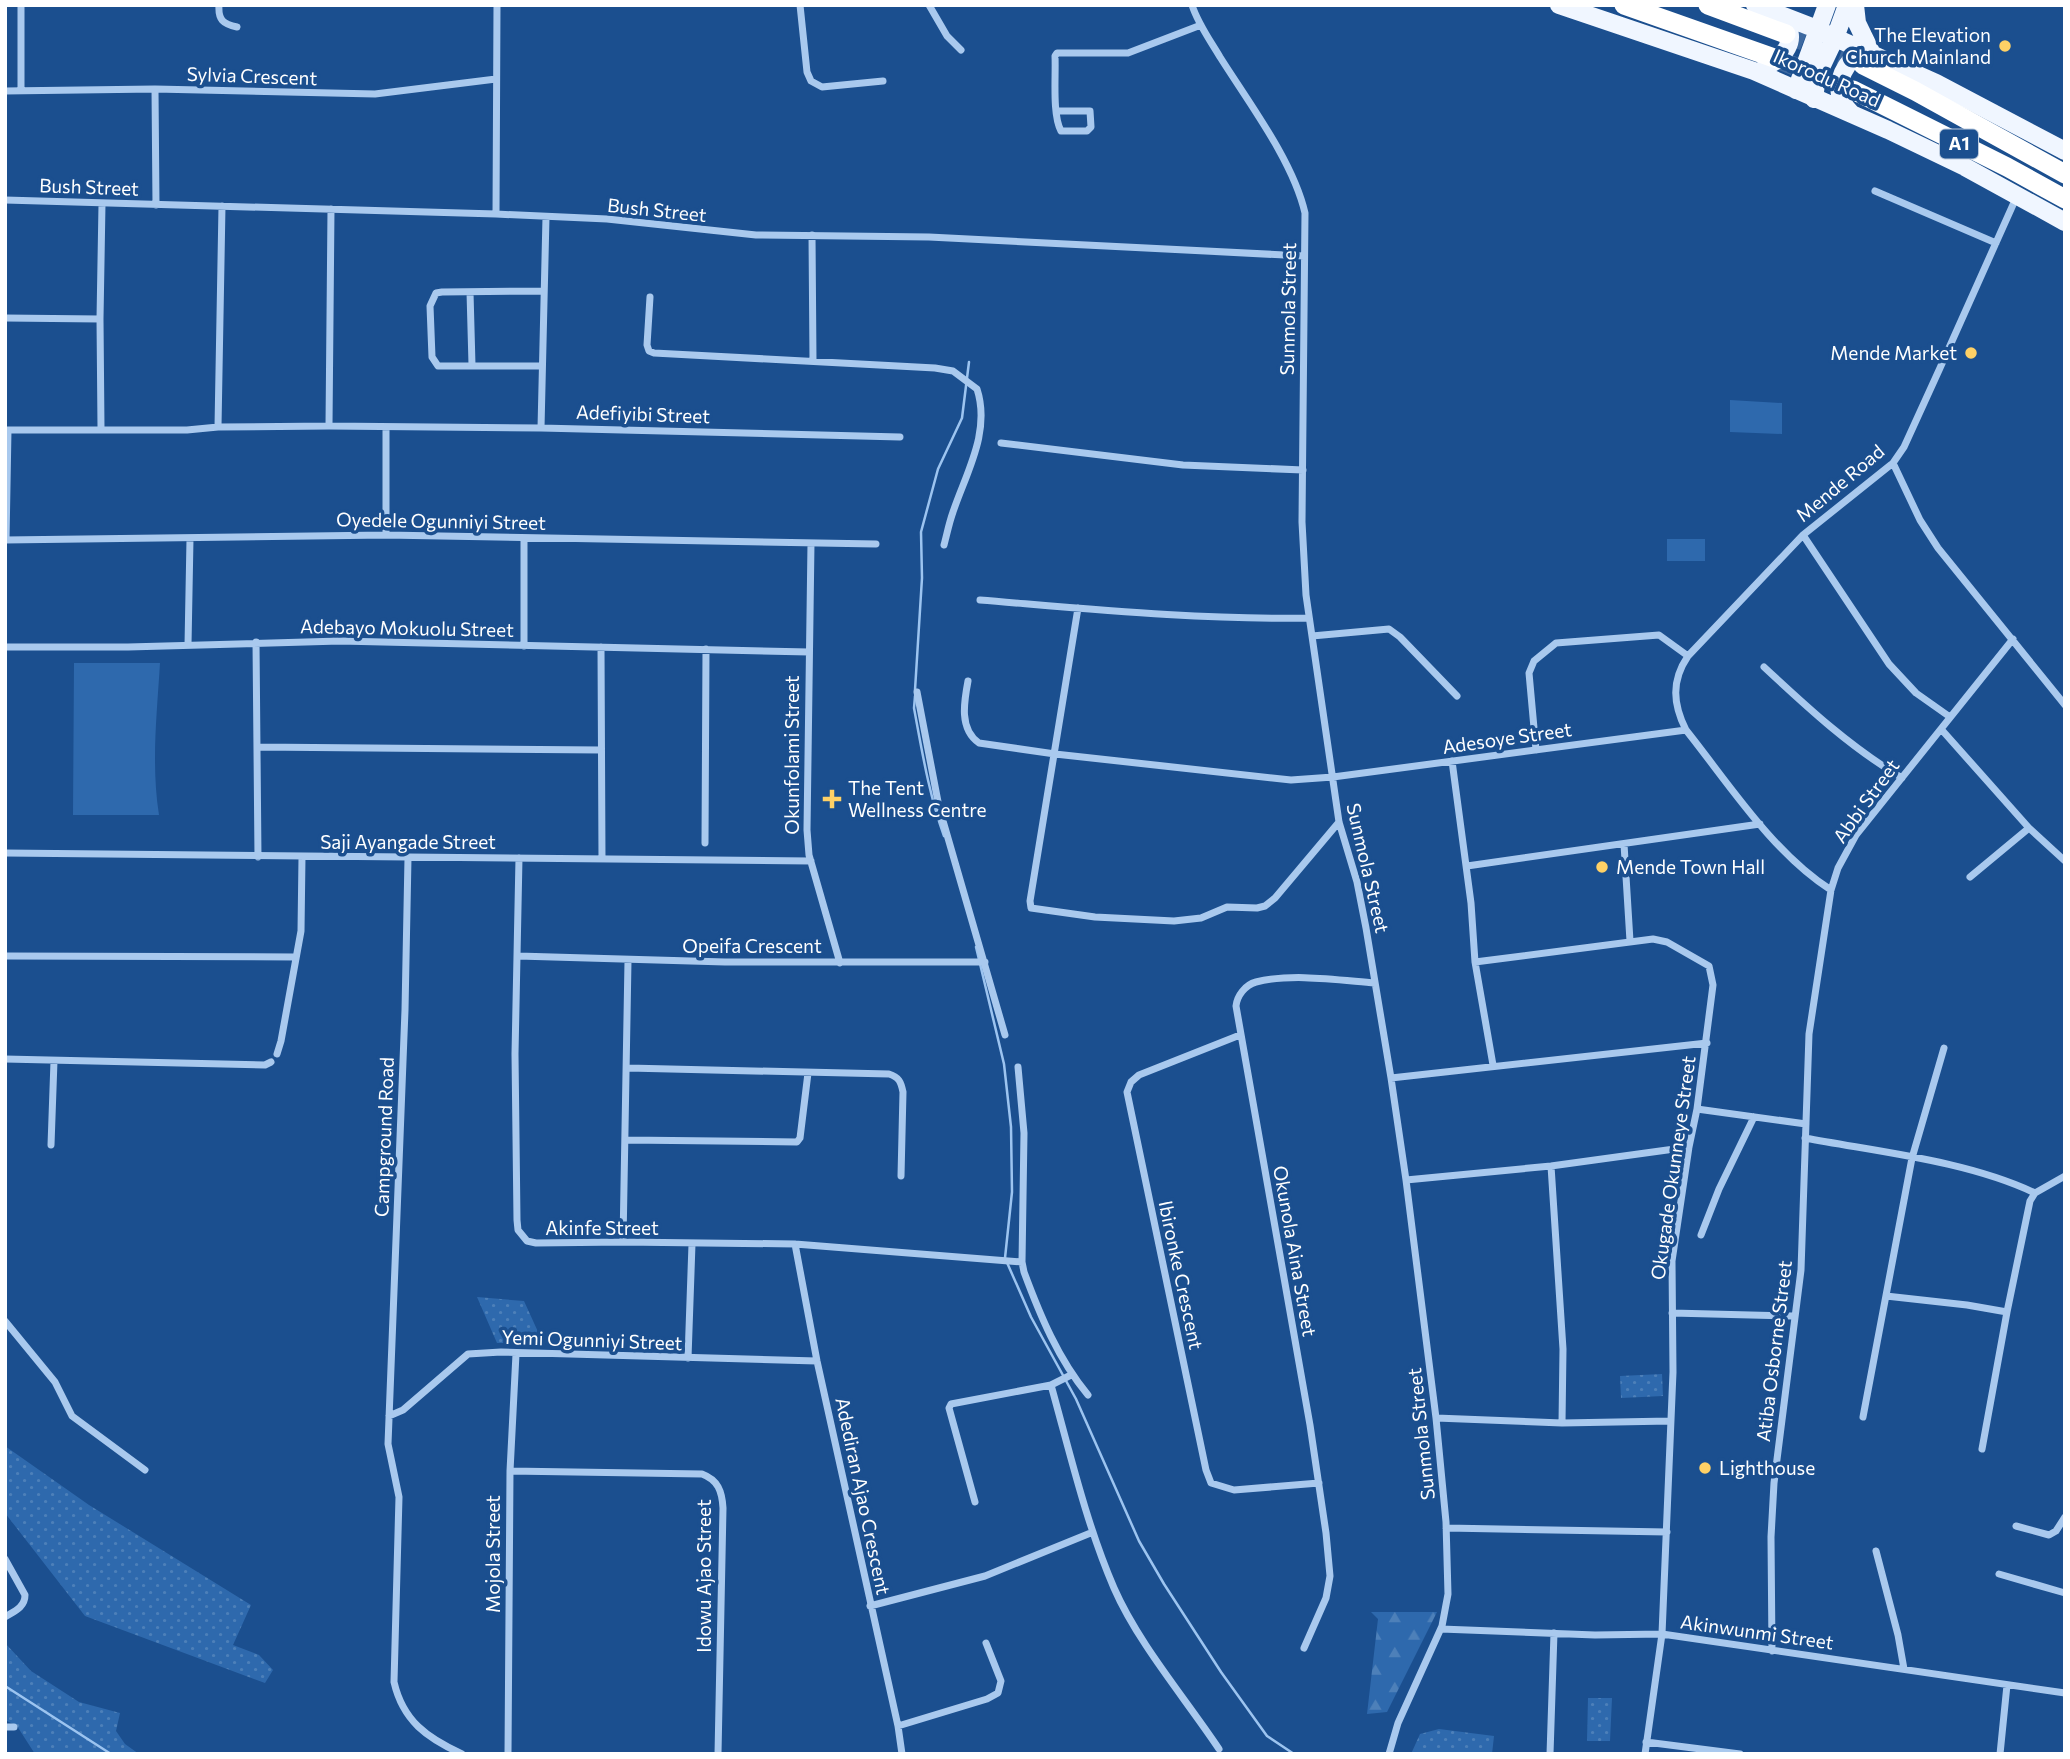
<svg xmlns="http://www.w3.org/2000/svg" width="2070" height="1759" viewBox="0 0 2070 1759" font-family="Commissioner,sans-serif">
<defs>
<pattern id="grass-dots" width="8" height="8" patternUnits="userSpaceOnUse" patternTransform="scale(1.75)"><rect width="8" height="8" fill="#2e69ad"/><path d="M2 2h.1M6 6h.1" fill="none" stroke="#4d80b9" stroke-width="1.8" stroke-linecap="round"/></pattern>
<pattern id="forest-firs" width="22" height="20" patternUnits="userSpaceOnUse" patternTransform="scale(1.75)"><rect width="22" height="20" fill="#2e69ad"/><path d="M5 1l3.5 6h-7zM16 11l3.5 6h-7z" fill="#4d80b9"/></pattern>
</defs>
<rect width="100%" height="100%" fill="#1b4f8f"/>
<path fill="url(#grass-dots)" d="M477,1297L524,1301L539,1334L546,1343H497Z
M1662,1374L1663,1396L1621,1398L1620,1376Z
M5,1446L89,1505L251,1605L233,1645L259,1655L273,1670L265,1683L85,1616L5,1513Z
M5,1643L31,1671L79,1702L120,1713L116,1731L125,1744L139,1754H35L17,1726L5,1720Z
M1588,1698H1612L1610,1741H1587Z
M1439,1729L1494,1736L1492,1754H1411L1420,1734Z"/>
<path fill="url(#forest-firs)" d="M1371,1612H1437L1387,1712L1367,1714L1378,1619Z"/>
<path fill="#2e69ad" d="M1730,400L1782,403V434L1730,432Z
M1667,539H1705V561H1667Z
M74,663H160C157,713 151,765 159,815H73Z"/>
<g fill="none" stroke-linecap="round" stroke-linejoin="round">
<path stroke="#9cc4f0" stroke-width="2.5" d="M915,690L922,578L921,532L938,469L962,418L969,362
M915,696L914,708C922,751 929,795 944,836
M976,947L1004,1064L1011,1127L1012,1192L1005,1258L1031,1317L1076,1399L1139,1541L1164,1584L1221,1672L1267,1736L1294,1754
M5,1686L111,1754"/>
<path stroke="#3d69a0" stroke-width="19" stroke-dasharray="19 10" stroke-linecap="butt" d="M1786,34L1863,65
M1777,59L1853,90"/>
<path stroke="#a9c9ee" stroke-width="7" d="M21,5V91
M219,5C218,20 223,24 237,27
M800,5L807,72L811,81L822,87L883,81
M929,5L947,36L961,50
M1192,5C1198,24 1210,40 1220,57C1249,103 1293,161 1305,213L1302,522L1306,595L1339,822L1357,882L1366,928L1391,1078L1406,1180L1436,1418L1446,1522L1448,1594L1442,1626L1398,1723L1389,1754
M155,89L156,205
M5,91L155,89L375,94L496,79
M1057,111H1090L1091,127L1087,131H1061C1052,114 1056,76 1055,56L1057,53H1128L1201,25
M1875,191L1996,243
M5,200L496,214L607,219L756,235L929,237L1304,256
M496,214L497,5
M812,235L813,360
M470,292L472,365
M650,297L647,345L649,351L654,353L935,368L953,371L977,389C991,432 966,473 953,512C949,523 947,534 944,545
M5,318L100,319
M542,366H438L432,357L430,306L436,293L442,292L544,291
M329,426L331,209
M218,427L222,206
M386,427V535
M101,428L100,319L102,204
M541,428L546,217
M5,430H187L218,427L329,426L541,428L900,437
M1001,443L1183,465L1303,470
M1893,463L1920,520L1938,548L2065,705
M1803,535L1889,664L1916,693L1950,717
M5,540L386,535L876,544
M6,540L8,430
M811,543L807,830L809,855L840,963
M980,600C1090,609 1199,620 1309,618
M1078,608L1030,901L1031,908L1095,917L1174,921L1201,918L1227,907L1257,908L1265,906L1275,898L1339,822
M1312,636L1389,629L1400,637L1457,696
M256,642L258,857
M188,645L190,539
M524,646V538
M5,647H128L340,641L809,652
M601,647L602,859
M1764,667C1808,708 1850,747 1902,778
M968,681C964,702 959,729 979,743L1055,754L1291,780L1333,777L1686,730
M917,692L939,807L1005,1035
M1941,729L2029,828L2065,861
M257,747L601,750
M1536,750L1529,673L1534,661L1556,643L1659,635L1688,656
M1452,761L1471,903L1475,962L1493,1065
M705,843L706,649
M1624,844L1630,941
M5,853L811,861
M408,858L405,1010L388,1444L399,1497L394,1682C403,1721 427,1738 462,1754
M519,858L515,1054L517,1220L518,1230L527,1241L536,1243L623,1242L795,1244L1022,1262
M1467,866L1760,824
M1970,877L2029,828
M1831,890C1773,853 1729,784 1686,730C1673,704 1671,681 1688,656L1803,535L1893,463L1904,447L1940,368L2016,198
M5,956L296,957
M518,956L725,962H985
M1475,962L1653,939L1667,942L1709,966L1713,985L1697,1109L1689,1147L1672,1261L1673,1372L1662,1634L1645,1754
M1240,1035L1139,1075L1131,1082L1127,1092L1206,1470L1211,1483L1234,1490L1319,1483
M277,1054L281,1041L301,931L302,857
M5,1059L265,1065L271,1062
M1018,1067L1024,1133L1022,1262L1024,1272C1040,1315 1058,1359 1088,1395
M628,1068L889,1074C899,1077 901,1082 903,1092L901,1176
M1391,1078L1707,1043
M1697,1109L1806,1124
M1805,1138C1879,1152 1968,1161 2035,1193
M626,1140L797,1142L800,1138L808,1073
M51,1145L54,1061
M1551,1166L1563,1349L1562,1423
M1406,1180L1551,1166L1689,1147
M2035,1193L2065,1176
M1701,1235L1719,1189L1754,1117
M623,1242L628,961
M795,1244L817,1361L898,1726L902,1754
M1886,1296L1967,1305L2007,1312L2030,1201L2035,1193
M1672,1313L1793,1316
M5,1321L55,1382L72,1416L145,1470
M688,1358L692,1244
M1071,1375L1051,1385C1070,1453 1086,1523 1114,1588C1138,1643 1185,1698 1219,1749
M389,1416L403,1410L468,1354L501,1352L817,1361
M1863,1417L1912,1158L1944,1048
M1436,1418L1562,1423L1670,1421
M1982,1449L2007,1312
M510,1471L702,1474C718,1480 722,1491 723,1508L718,1754
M975,1502L949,1408L951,1404L1051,1385
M2016,1526L2049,1535L2056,1531L2065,1517
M1446,1528L1667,1532
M1876,1551L1898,1635L1904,1669
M5,1559L25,1595C25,1607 15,1611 5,1617
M1999,1574L2065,1593
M870,1606L985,1576L1093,1532
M1441,1629L1595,1635L1662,1634L2065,1693
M1304,1648L1326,1598L1330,1576L1326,1533L1310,1425L1236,1006C1237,996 1245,985 1256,982C1292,973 1338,980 1375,983
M1772,1651L1771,1537L1774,1483L1801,1270L1809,1034L1831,890L1838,868L1856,835L2013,639
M898,1726L987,1699L998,1693L1001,1681L986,1643
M5,1727H14
M1646,1742L1740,1754
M508,1754L510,1471L516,1354
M1550,1754L1554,1633
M2000,1754L2007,1685"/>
<path stroke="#f0f6ff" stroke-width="18" d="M1559,5L1754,71L1888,130L1965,167L2065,222
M1755,5L1809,26L1936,83L2065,151
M1855,5L1857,23L1873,56
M1765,67C1783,59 1800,39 1783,21
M1796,90L1827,5
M1814,99L1817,76L1835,38L1847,5
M1851,113C1834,97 1837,76 1852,59L1873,56"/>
<path stroke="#fff" stroke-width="19" d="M1624,5L1777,59
M1708,5L1786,34
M1863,65L1915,91L2065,174
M1853,90L2007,167L2065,199"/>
</g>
<g fill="#ffd166" stroke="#1b4f8f" stroke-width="2.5">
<circle cx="2005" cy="46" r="7"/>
<circle cx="1971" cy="353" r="7"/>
<path d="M828.5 788.5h7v7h7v7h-7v7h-7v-7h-7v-7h7z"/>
<circle cx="1602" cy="867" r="7"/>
<circle cx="1705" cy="1468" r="7"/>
</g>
<g text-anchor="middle" stroke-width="7" stroke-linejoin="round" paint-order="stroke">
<rect fill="#1b4f8f" stroke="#bbcadd" stroke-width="2" x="1940" y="129.5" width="38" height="29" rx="5"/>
<g font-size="18" font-weight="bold" fill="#fff">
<text x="1959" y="150">A1</text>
</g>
<g font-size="19" fill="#fff" stroke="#1b4f8f" text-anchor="start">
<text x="1991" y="42" text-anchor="end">The Elevation<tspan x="1991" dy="22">Church Mainland</tspan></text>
<text x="1957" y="360" text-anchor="end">Mende Market</text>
<text x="848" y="795">The Tent<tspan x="848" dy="22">Wellness Centre</tspan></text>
<text x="1616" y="874">Mende Town Hall</text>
<text x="1719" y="1475">Lighthouse</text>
</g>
<g font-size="19" fill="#fff" stroke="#1b4f8f">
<text transform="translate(252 76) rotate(2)" y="7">Sylvia Crescent</text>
<text transform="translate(1827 78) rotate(24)" y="7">Ikorodu Road</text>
<text transform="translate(89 187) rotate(2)" y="7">Bush Street</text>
<text transform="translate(657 210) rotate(6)" y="7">Bush Street</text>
<text transform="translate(1288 309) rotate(-89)" y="7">Sunmola Street</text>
<text transform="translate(643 414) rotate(2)" y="7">Adefiyibi Street</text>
<text transform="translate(1840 483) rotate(-40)" y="7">Mende Road</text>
<text transform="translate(441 521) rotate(1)" y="7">Oyedele Ogunniyi Street</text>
<text transform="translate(407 628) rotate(1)" y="7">Adebayo Mokuolu Street</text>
<text transform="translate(1507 738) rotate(-8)" y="7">Adesoye Street</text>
<text transform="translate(792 755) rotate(-90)" y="7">Okunfolami Street</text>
<text transform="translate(1866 801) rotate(-54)" y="7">Abbi Street</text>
<text x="408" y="849">Saji Ayangade Street</text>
<text transform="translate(1368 868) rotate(77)" y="7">Sunmola Street</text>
<text x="752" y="953">Opeifa Crescent</text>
<text transform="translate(384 1137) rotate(-88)" y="7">Campground Road</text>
<text transform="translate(1673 1168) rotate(-82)" y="7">Okugade Okunneye Street</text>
<text x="602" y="1235">Akinfe Street</text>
<text transform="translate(1295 1251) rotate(80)" y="7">Okunola Aina Street</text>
<text transform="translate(1181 1275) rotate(78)" y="7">Ibironke Crescent</text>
<text transform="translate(592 1340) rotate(2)" y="7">Yemi Ogunniyi Street</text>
<text transform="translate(1774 1351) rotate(-83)" y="7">Atiba Osborne Street</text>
<text transform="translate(1421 1434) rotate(-96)" y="7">Sunmola Street</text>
<text transform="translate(863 1496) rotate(78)" y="7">Adediran Ajao Crescent</text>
<text transform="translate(493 1554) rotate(-90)" y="7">Mojola Street</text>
<text transform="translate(704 1576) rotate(-90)" y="7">Idowu Ajao Street</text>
<text transform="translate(1757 1632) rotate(8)" y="7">Akinwunmi Street</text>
</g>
</g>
<rect width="2070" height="1759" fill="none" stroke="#ffffff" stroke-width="14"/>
</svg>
